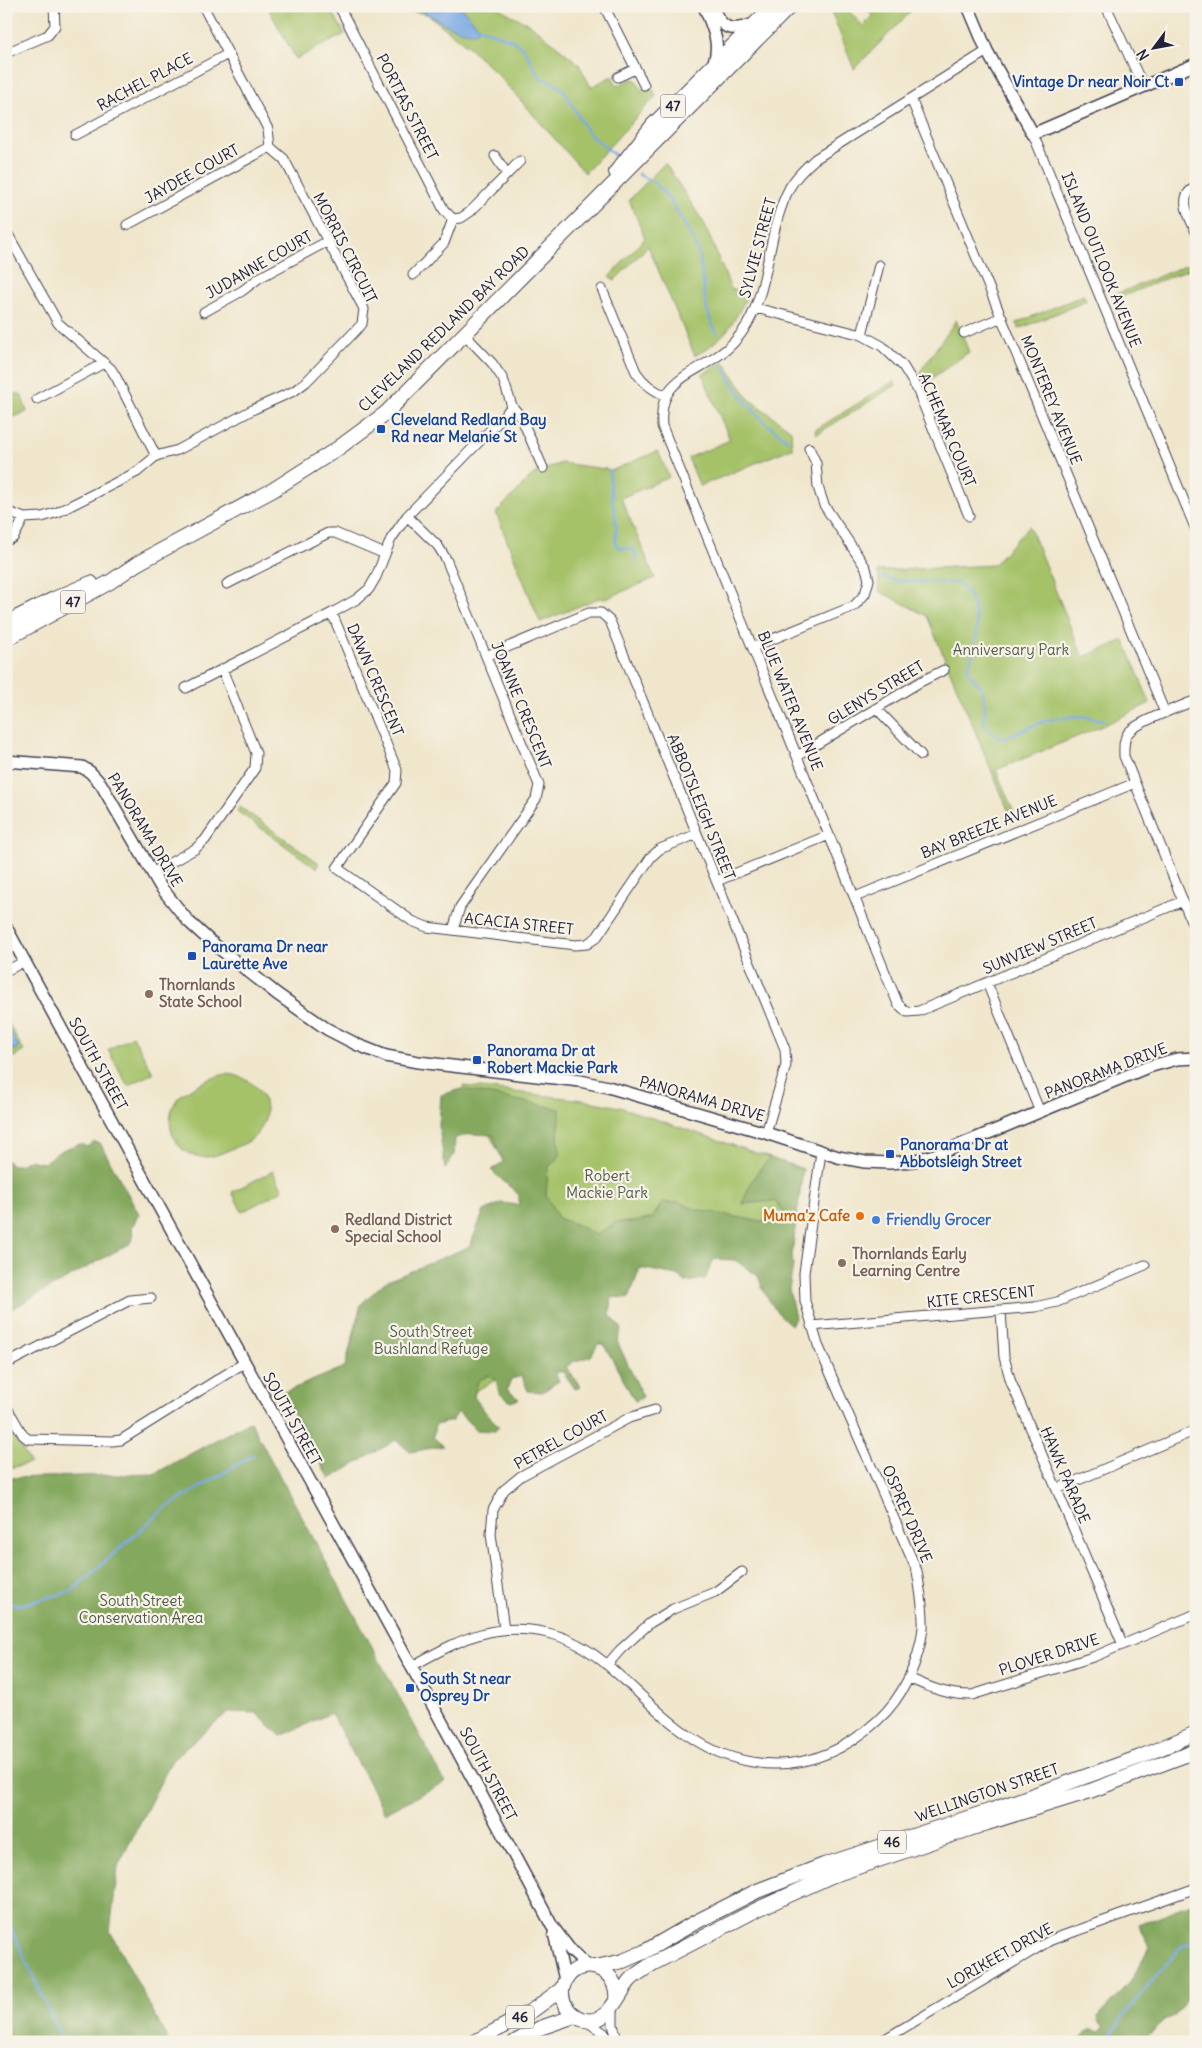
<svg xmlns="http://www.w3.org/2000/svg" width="1202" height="2048" viewBox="0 0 1202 2048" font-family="Delius,sans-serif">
<rect width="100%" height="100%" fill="#f7f3e8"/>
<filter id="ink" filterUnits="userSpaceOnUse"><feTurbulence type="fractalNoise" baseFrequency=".02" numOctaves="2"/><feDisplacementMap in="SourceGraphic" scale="10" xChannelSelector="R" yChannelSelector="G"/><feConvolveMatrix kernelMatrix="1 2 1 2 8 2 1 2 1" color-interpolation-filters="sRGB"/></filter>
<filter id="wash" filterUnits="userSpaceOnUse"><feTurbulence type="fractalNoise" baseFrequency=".0096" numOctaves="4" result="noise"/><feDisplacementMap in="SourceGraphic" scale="20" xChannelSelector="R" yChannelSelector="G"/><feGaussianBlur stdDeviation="1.12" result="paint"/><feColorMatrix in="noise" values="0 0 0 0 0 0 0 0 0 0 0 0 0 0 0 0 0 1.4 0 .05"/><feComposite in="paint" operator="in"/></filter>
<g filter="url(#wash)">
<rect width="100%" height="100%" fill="#f0e6cc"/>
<path fill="#a5c269" stroke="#647252" d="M267,6H329L345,34L296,59Z
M379,6H495L532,26L578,63L591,87L612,76L617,86L631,79L636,80L643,92L653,89L656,96L585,173L498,75L470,48L427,14Z
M829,6H854L849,11L863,26L873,16L864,6H882L886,11L891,6H916L854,69Z
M665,163L704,223L731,289L748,293C733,326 726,337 695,356L648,246L615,280L609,277L645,238L629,200Z
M1196,261V266L1116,299L1114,295Z
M1084,295L1086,301L1019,329L1016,323Z
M956,320L969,352L925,383L920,372Z
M724,362L749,399L791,430L792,448L700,486L688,458L730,440L702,374Z
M894,381L896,385L817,434L815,430Z
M6,393L21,394L27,412L6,420Z
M658,451L669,477L621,498L655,578L605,599L599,598L540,622L496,513L535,473L561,463L613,470Z
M1029,526L1083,657L1124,640L1150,703L1098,728L996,770L1017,820L1013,822L927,616L879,591L878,571L993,565Z
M240,807L319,863L316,868L237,811Z
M6,1019L24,1051L7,1061L6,1059Z
M133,1036L153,1073L128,1086L108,1050Z
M225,1074C260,1075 281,1112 253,1138C247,1144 237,1146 229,1150C220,1154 211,1158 200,1157C173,1154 161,1119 178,1098C186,1089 213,1077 225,1074Z
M463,1086L583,1100L620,1107L803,1169L792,1252L582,1267L643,1397L635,1401L594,1326L326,1473L283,1393L345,1367L361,1304L470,1246L484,1211L527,1204Z
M273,1171L283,1190L242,1212L232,1192Z
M6,1421L30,1463L6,1469Z"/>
<path fill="#84a85d" stroke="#53654c" d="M462,1089L560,1109C561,1127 555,1136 561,1154L548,1168L546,1196L559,1219L576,1224L596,1235L616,1222H635L652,1218L662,1203L678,1202L695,1209L757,1221H773L784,1213L775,1201L743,1204C748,1185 756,1171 770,1158L803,1169L792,1252L793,1266L789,1289L795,1318L791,1325L776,1311L764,1292L758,1276L735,1260L714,1259L705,1279L686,1282L677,1275L640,1268L629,1298L612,1297L610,1315L622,1329L617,1341L643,1397L635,1401L604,1344H598L591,1356L573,1362L566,1367L581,1387L575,1389L563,1372H555L559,1381L542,1392L528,1391L522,1376L511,1379L507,1390L519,1399L511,1402L499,1393L496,1380L489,1375L478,1381L474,1397L486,1413L499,1426L495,1431L476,1430L458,1412L452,1421L435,1425L433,1437L443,1446L410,1452L396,1440L330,1479L283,1393L345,1367L357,1324L361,1304L385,1282L470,1246L484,1211L501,1203L519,1205V1195L491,1170L503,1162L493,1135L471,1134L455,1138L454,1155L445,1169L439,1126L441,1095Z
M94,1142L100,1143L139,1214L132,1227L133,1239L131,1243L6,1312V1159L10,1165H19L29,1160L44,1163C55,1153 66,1147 81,1144L87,1147Z
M250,1421L445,1782L385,1813L331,1713L281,1736L256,1713L228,1712L172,1760L118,1866L110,1931L169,2042H6V1478L154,1474Z
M1196,1902V1992L1172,2017L1165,2020L1141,2042H1079L1087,2031L1092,2029L1099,2032L1103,2029V2025L1099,2023L1097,2018L1132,1979L1149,1947L1139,1924Z"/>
<path fill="#79a9e3" stroke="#4e668f" d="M408,6H460L480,28L476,32C446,32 434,13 408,6Z
M6,1024L19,1047L7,1054H6Z"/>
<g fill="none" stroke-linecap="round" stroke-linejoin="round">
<path stroke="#79a9e3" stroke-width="2.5" d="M480,28L514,41L524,49L538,74L542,79L551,81L563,89L588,133L617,157
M638,174L647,179
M651,181C666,188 694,239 699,255C704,274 702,294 708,312C710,320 714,327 717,334
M723,366C739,397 759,421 788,440
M610,470C608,495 620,518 615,542L619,548L633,549L636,553V562
M882,577L897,581L958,583C976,596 980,629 974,649C972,657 968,664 968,672C973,679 980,683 983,692C992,719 969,718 1002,739L1047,720L1080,716L1104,720
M6,1603L20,1605L72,1591L164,1509L253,1455
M6,1917L63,2042
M1105,2042L1138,1997L1182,1946L1196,1941"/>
</g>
</g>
<g filter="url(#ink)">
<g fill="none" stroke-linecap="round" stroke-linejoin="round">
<defs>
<path id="minor" d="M339,6L444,210L453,219
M604,6L644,85
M1106,6L1143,86
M987,51L815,159C806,167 796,176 790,187C767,230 771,283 747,325C740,336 730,348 719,355C688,377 658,381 662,426L898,1004L907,1012L919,1011L1183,901
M6,53L48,35L55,26L54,6
M618,77L635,69
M911,99L1165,713
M1033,134L1196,530
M75,135L228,54
M495,156L507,174
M1196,187C1176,196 1190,218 1196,232
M453,219L461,218L470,212L520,161
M127,225L270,147
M6,231L58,323L111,369L116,377L156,456
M413,275L444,243L453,219
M602,289L636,372C644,384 653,390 666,396
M756,308L862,335L882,346L903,366L917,389L969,516
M204,312L242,291L259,278L328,241
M964,333L1002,317
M465,335L492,363L503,379L512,406L521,417L543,468
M862,335L879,265
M37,399L104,363
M512,406L504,416L407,516L391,539L376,577L369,589L357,599L332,613L397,770L396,783L337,868L412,921L427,927L575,945L587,944L597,937L651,857L660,849L697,834
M6,511L24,518L42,517L58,512L137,472L156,456L178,450L254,409L294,391L306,382L362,324L364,309L284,159L270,147L268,129L203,6
M407,516L438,546L446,559L539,785L536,799L460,907L453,930
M6,541L14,537L24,518
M227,584L328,533H335L385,554
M753,647L854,606L865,594L869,580L866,568L824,505L818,487L816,463L809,448
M486,656L589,613H601L610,621L785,1049L786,1065L766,1133
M186,688L332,613
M1196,700C1180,707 1138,721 1128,733C1123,740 1124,748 1124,756L1196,933
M877,709L921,755
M797,756L920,682L944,670
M152,873L195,849L205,840L255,768L256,753L222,669
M717,881L829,835
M855,897L1135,783
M6,971L25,961
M987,983L1040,1112
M1001,1311L1004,1357L1011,1382L1123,1645
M811,1326L1035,1307L1057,1302L1145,1265
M6,1364L130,1300L151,1298
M6,1406L23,1435L28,1439L112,1441L121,1440L244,1363
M1057,1489L1196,1430
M504,1629L491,1534L493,1510L504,1490L521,1476L629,1418L655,1410
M607,1665L620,1650L650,1623L673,1609L715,1592L742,1572
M412,1666C458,1641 493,1620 548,1633C578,1640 599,1657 621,1677C670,1721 705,1763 775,1764C814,1764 849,1747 877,1721C903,1698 919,1662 923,1628C924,1609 920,1590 917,1571L818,1345L805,1301L804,1273L821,1152
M909,1678C930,1688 948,1695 972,1695L1093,1657L1196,1614
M613,2006V2025L618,2042
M586,2021L604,2033L610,2042
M880,2042L1051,1940L1196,1888"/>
<path id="tertiary" d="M704,6C712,26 722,44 713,65
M712,6C722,31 731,32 755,24
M968,6L987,51L1033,134L1196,64
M6,761L82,767L90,772L101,784L160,886L188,921L210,941L277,994L327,1029L358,1045L386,1056L418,1062L580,1081L608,1087L766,1133L838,1157L865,1162L889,1163L913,1161L938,1154L1148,1067L1177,1059L1196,1058
M6,927C187,1261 373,1591 552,1926L571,1951L588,1966
M554,1933L565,1980"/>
<path id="primary" d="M596,1967L623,1961L644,1952L694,1923L757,1891L824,1865L992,1810L1140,1757L1196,1733
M616,2000C620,1965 574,1953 563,1986C561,1993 562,2001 567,2008C570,2013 575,2016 581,2019C608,2028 617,1995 630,1980C636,1974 645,1969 652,1964L758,1909L831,1876L987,1823L1090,1791L1196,1751
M475,2042L533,2010L562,1989
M515,2042L540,2028L575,2016"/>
<path id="trunk" d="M616,172L653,125L773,6
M6,623L54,599L91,583
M6,639L110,582L138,563L273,490L337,449L386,413L790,6"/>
</defs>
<use href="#minor" stroke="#413f51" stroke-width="11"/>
<use href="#tertiary" stroke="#413f51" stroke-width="14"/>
<use href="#primary" stroke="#413f51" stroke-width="16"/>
<use href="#trunk" stroke="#413f51" stroke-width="16"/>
<use href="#minor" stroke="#fff" stroke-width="9"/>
<use href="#tertiary" stroke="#fff" stroke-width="11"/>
<use href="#primary" stroke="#fff" stroke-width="14"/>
<use href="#trunk" stroke="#fff" stroke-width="14"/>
</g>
</g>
<g fill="#1a4fb4" stroke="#f7f3e8" stroke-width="2">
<rect x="1174" y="77" width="10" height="10" rx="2.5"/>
<rect x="376" y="424" width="10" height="10" rx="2.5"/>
<rect x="187" y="951" width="10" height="10" rx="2.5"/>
<rect x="472" y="1055" width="10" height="10" rx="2.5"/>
<rect x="885" y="1149" width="10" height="10" rx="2.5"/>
<rect x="405" y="1683" width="10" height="10" rx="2.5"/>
</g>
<g fill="#8d6e63" stroke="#f7f3e8" stroke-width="2">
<circle cx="149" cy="994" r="5"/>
<circle cx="335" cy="1229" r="5"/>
<circle cx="842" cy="1263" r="5"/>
</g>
<circle fill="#e8710a" stroke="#f7f3e8" stroke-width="2" cx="860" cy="1216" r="5"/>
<circle fill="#3f7fe0" stroke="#f7f3e8" stroke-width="2" cx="876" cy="1220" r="5"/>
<g text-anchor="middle" stroke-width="4.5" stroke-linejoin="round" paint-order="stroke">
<g fill="#f7f3e8" stroke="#62616f" stroke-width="1">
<rect x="660.5" y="94.5" width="25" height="23" rx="4"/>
<rect x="60.5" y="590.5" width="25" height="23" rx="4"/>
<rect x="878" y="1830.5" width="28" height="23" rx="4"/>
<rect x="506" y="2005.5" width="28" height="23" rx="4"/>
</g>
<g font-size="14" font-weight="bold" fill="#22223b">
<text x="673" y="111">47</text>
<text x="73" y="607">47</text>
<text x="892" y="1847">46</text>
<text x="520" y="2022">46</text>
</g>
<g font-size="15" fill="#22223b" stroke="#f7f3e8">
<text transform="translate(145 82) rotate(-28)" y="5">RACHEL PLACE</text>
<text transform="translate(407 107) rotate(63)" y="5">PORTIAS STREET</text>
<text transform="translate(192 174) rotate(-29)" y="5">JAYDEE COURT</text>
<text transform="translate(345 248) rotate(63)" y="5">MORRIS CIRCUIT</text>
<text transform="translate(758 248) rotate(-75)" y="5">SYLVIE STREET</text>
<text transform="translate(1101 260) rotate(68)" y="5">ISLAND OUTLOOK AVENUE</text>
<text transform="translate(259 265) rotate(-30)" y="5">JUDANNE COURT</text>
<text transform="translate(444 329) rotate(-44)" y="5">CLEVELAND REDLAND BAY ROAD</text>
<text transform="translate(1051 400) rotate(68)" y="5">MONTEREY AVENUE</text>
<text transform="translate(947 430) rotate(67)" y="5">ACHEMAR COURT</text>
<text transform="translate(375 680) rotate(67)" y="5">DAWN CRESCENT</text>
<text transform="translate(876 693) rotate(-31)" y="5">GLENYS STREET</text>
<text transform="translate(790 701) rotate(68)" y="5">BLUE WATER AVENUE</text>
<text transform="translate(521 705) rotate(68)" y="5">JOANNE CRESCENT</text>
<text transform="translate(701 807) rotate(68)" y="5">ABBOTSLEIGH STREET</text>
<text transform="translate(989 827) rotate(-22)" y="5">BAY BREEZE AVENUE</text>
<text transform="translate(145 830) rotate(59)" y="5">PANORAMA DRIVE</text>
<text transform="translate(519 924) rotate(6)" y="5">ACACIA STREET</text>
<text transform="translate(1040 946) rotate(-23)" y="5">SUNVIEW STREET</text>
<text transform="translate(98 1064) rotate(61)" y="5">SOUTH STREET</text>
<text transform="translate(1106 1071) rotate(-21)" y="5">PANORAMA DRIVE</text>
<text transform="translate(702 1099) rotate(16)" y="5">PANORAMA DRIVE</text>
<text transform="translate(981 1297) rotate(-6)" y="5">KITE CRESCENT</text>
<text transform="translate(292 1419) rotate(61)" y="5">SOUTH STREET</text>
<text transform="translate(561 1440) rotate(-29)" y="5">PETREL COURT</text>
<text transform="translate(1065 1475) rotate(67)" y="5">HAWK PARADE</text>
<text transform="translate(907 1514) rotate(67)" y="5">OSPREY DRIVE</text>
<text transform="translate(1049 1655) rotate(-18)" y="5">PLOVER DRIVE</text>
<text transform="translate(488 1774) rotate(62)" y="5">SOUTH STREET</text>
<text transform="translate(987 1793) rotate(-19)" y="5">WELLINGTON STREET</text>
<text transform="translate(1000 1956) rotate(-29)" y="5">LORIKEET DRIVE</text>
</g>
<g font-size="15" font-weight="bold" fill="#164399" stroke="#f7f3e8" text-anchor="start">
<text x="1169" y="87" text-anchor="end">Vintage Dr near Noir Ct</text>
<text x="391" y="425">Cleveland Redland Bay<tspan x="391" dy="17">Rd near Melanie St</tspan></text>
<text x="202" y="952">Panorama Dr near<tspan x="202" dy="17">Laurette Ave</tspan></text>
<text x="487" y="1056">Panorama Dr at<tspan x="487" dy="17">Robert Mackie Park</tspan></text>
<text x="900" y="1150">Panorama Dr at<tspan x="900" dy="17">Abbotsleigh Street</tspan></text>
<text x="420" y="1684">South St near<tspan x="420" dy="17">Osprey Dr</tspan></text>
</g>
<g font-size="15" fill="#505a4b" stroke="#f7f3e8">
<text x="1011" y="655">Anniversary Park</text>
<text x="607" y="1181">Robert<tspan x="607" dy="17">Mackie Park</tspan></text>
<text x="431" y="1337">South Street<tspan x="431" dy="17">Bushland Refuge</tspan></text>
<text x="141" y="1606">South Street<tspan x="141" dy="17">Conservation Area</tspan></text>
</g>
<g font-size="15" font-weight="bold" fill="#785e54" stroke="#f7f3e8" text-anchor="start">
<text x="159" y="990">Thornlands<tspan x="159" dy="17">State School</tspan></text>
<text x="345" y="1225">Redland District<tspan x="345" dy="17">Special School</tspan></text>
<text x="852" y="1259">Thornlands Early<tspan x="852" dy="17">Learning Centre</tspan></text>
</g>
<g font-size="15" font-weight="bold" fill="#c56008" stroke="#f7f3e8" text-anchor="end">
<text x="850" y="1221">Muma'z Cafe</text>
</g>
<g font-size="15" font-weight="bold" fill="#366cbe" stroke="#f7f3e8" text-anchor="start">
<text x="886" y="1225">Friendly Grocer</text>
</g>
</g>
<rect width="1202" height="2048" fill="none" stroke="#f7f3e8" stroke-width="25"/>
<g transform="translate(1154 48) rotate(238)" stroke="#f7f3e8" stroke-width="4" paint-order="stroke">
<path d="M0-4L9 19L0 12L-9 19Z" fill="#22223b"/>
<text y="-8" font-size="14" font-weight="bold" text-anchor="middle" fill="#22223b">N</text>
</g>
</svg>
